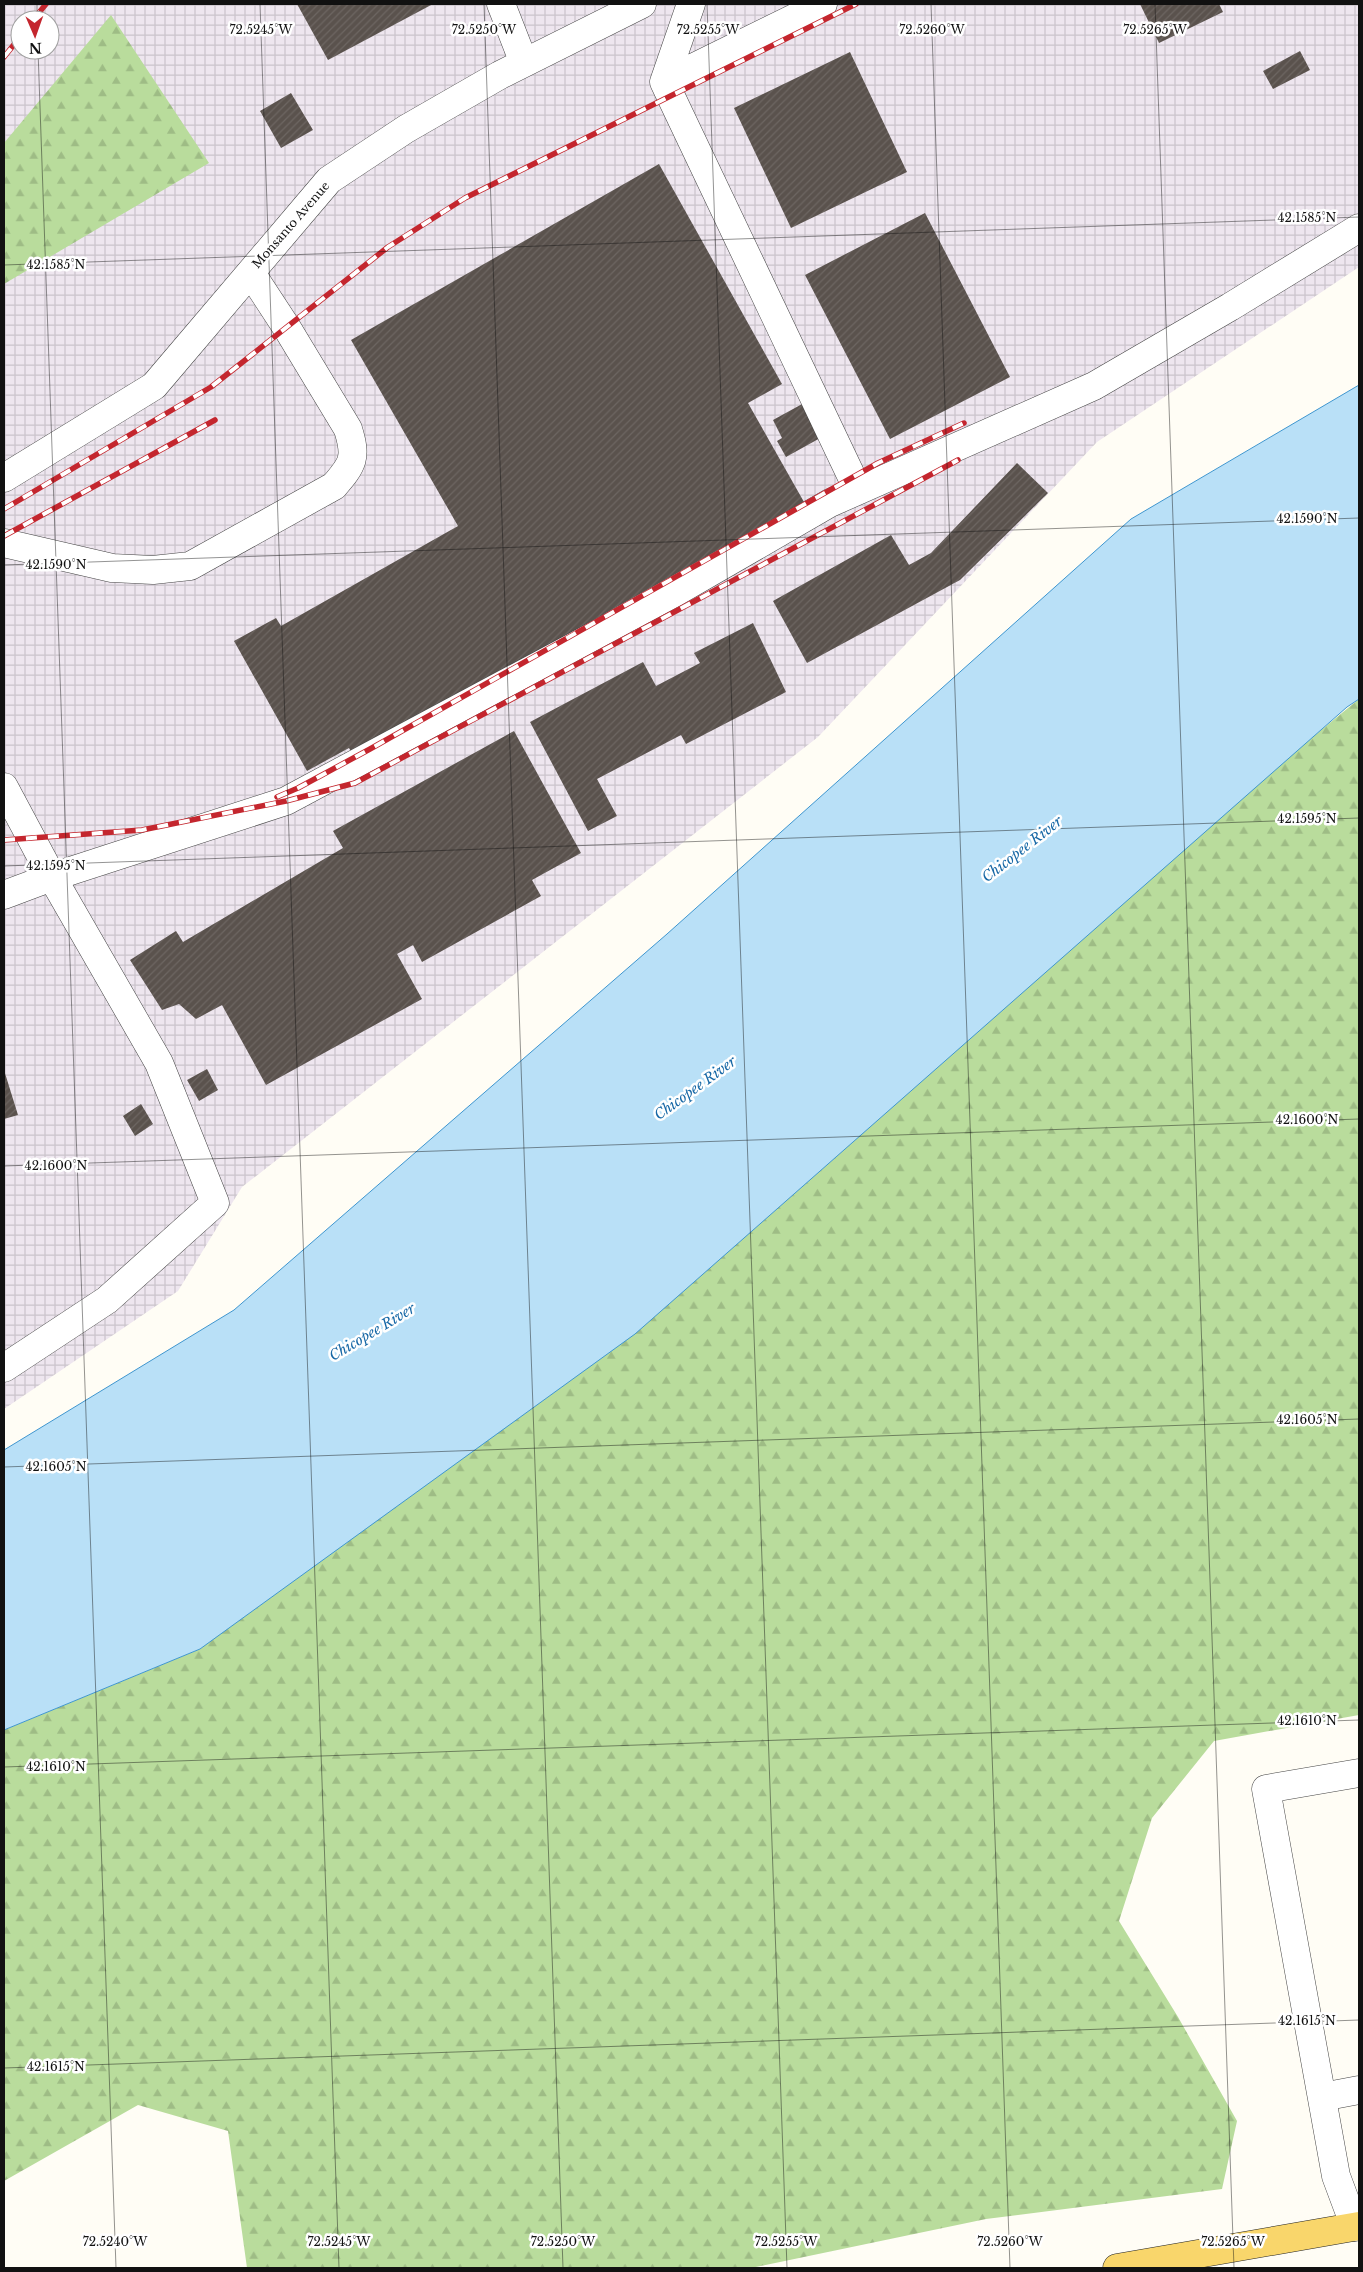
<svg xmlns="http://www.w3.org/2000/svg" width="1363" height="2272" viewBox="0 0 1363 2272" font-family="'Libre Baskerville',serif">
<defs>
<pattern id="industrial-grid" width="8" height="8" patternUnits="userSpaceOnUse" patternTransform="scale(1.25)"><rect width="8" height="8" fill="#eee6ef"/><path d="M0 4h8M4 0v8" fill="none" stroke="#cbc4cc"/></pattern>
<pattern id="forest-firs" width="22" height="20" patternUnits="userSpaceOnUse" patternTransform="scale(1.25)"><rect width="22" height="20" fill="#b9dc9c"/><path d="M5 1l3.5 6h-7zM16 11l3.5 6h-7z" fill="#9ebc85"/></pattern>
<pattern id="building-hatch" width="6" height="6" patternUnits="userSpaceOnUse" patternTransform="scale(1.25)"><rect width="6" height="6" fill="#5a524d"/><path d="M-1 1l2-2M0 6l6-6M5 7l2-2" fill="none" stroke="#6d6662"/></pattern>
</defs>
<rect width="100%" height="100%" fill="#fffdf5"/>
<path fill="url(#industrial-grid)" fill-rule="evenodd" d="M4,4H1359V267L1097,442L818,737L242,1187L178,1291L4,1409ZM20,20H50V50H20Z"/>
<path fill="url(#forest-firs)" d="M111,15L209,163L4,284V143Z
M1359,699V1715L1214,1741L1152,1818L1119,1921L1178,2017L1237,2121L1222,2189L986,2219L751,2268H247L228,2131L138,2105L4,2181V1730L200,1649Z"/>
<path fill="#b9e0f7" stroke="#3f96cf" d="M1359,385V699L1347,707L635,1334L200,1649L4,1730V1450L234,1310L667,934L1131,519Z"/>
<path fill="url(#building-hatch)" d="M297,4H433L328,60Z
M1140,4H1219L1223,12L1159,43Z
M1300,51L1310,70L1273,89L1263,71Z
M850,52L907,172L791,228L734,108Z
M291,93L313,130L281,148L260,111Z
M659,164L782,384L748,403L804,502L353,755L349,748L307,771L234,641L276,618L281,626L458,526L351,340Z
M925,213L1010,377L890,439L805,275Z
M804,403L822,437L786,457L777,441L782,438L773,420Z
M1017,463L1048,493L960,580L807,663L773,601L891,535L909,565L931,553Z
M753,623L786,692L686,744L681,735L597,779L617,816L588,831L530,722L643,662L656,686L700,663L694,653Z
M514,731L581,853L532,880L541,896L422,962L413,945L397,954L422,999L266,1085L222,1005L196,1019L179,1004L162,1010L130,960L176,931L183,942L343,848L333,831Z
M207,1069L218,1090L199,1101L187,1080Z
M4,1070L18,1115L4,1119Z
M141,1104L153,1124L135,1136L123,1116Z"/>
<g fill="none" stroke-linecap="round" stroke-linejoin="round">
<defs>
<path id="minor" d="M501,4L524,63
M691,4L664,82L823,4
M664,82L858,490
M4,478L154,386L329,180L406,129L500,75L642,4
M4,543L112,568L153,570L190,566L334,486C353,464 357,458 348,429L287,328L251,273
M4,787L52,877L159,1063L215,1203L107,1300L4,1368
M4,895L52,877L286,801L676,592L830,503L1094,386L1230,307L1359,228
M1322,2097L1359,2090
M1355,2227L1336,2176L1266,1789L1359,1773"/>
<path id="major" d="M1117,2268L1359,2226"/>
</defs>
<use href="#minor" stroke="#444" stroke-width="29"/>
<use href="#major" stroke="#222" stroke-width="29"/>
<use href="#minor" stroke="#fff" stroke-width="28"/>
<use href="#major" stroke="#f9d66b" stroke-width="28"/>
<defs>
<path id="rail" d="M33,20L46,4
M4,57L20,37
M4,509L211,387L388,247L465,198L856,4
M4,536L215,420
M277,797L298,788L370,749L878,463L964,423
M4,840L142,830L286,801L355,783L958,460"/>
</defs>
<use href="#rail" stroke="#c4262e" stroke-width="5.5"/>
<use href="#rail" stroke="#fff" stroke-width="4" stroke-dasharray="11" stroke-linecap="butt"/>
</g>
<path fill="none" stroke="#111" stroke-width="1" stroke-opacity="0.45" d="M37,4V20M260,4L339,2268M484,4L563,2268M707,4L787,2268M931,4L1010,2268M1155,4L1234,2268M38,50L116,2268M4,265L1359,217M4,565L1359,518M4,866L1359,818M4,1166L1359,1119M4,1467L1359,1419M4,1767L1359,1720M4,2068L1359,2020"/>
<g text-anchor="middle" stroke-width="5" stroke-linejoin="round" paint-order="stroke">
<g font-size="12" fill="#111" stroke="#fff">
<text transform="translate(291 225) rotate(-49)" y="4">Monsanto Avenue</text>
</g>
<g font-size="14" font-style="italic" fill="#1768a6" stroke="#fff">
<text transform="translate(1022 849) rotate(-38)" y="5">Chicopee River</text>
<text transform="translate(695 1088) rotate(-36)" y="5">Chicopee River</text>
<text transform="translate(372 1332) rotate(-31)" y="5">Chicopee River</text>
</g>
</g>
<g font-size="12" text-anchor="middle" fill="#111" stroke="#fff" stroke-width="5" stroke-linejoin="round" paint-order="stroke">
<text x="261" y="34">72.5245°W</text>
<text x="484" y="34">72.5250°W</text>
<text x="708" y="34">72.5255°W</text>
<text x="932" y="34">72.5260°W</text>
<text x="1155" y="34">72.5265°W</text>
<text x="1307" y="222">42.1585°N</text>
<text x="56" y="269">42.1585°N</text>
<text x="1307" y="523">42.1590°N</text>
<text x="56" y="569">42.1590°N</text>
<text x="1307" y="823">42.1595°N</text>
<text x="56" y="870">42.1595°N</text>
<text x="1307" y="1124">42.1600°N</text>
<text x="56" y="1170">42.1600°N</text>
<text x="1307" y="1424">42.1605°N</text>
<text x="56" y="1471">42.1605°N</text>
<text x="1307" y="1725">42.1610°N</text>
<text x="56" y="1771">42.1610°N</text>
<text x="1307" y="2025">42.1615°N</text>
<text x="56" y="2071">42.1615°N</text>
<text x="115" y="2246">72.5240°W</text>
<text x="339" y="2246">72.5245°W</text>
<text x="563" y="2246">72.5250°W</text>
<text x="786" y="2246">72.5255°W</text>
<text x="1010" y="2246">72.5260°W</text>
<text x="1233" y="2246">72.5265°W</text>
</g>
<rect width="1363" height="2272" fill="none" stroke="#111111" stroke-width="10"/>
<g transform="translate(35 35) rotate(178)"><circle r="24" fill="#ffffff" stroke="#a0a0a0"/>
<path d="M0-4L9 19L0 12L-9 19Z" fill="#c4262e"/>
<text y="-8" font-size="14" font-weight="bold" text-anchor="middle" fill="#111111">N</text>
</g>
</svg>
